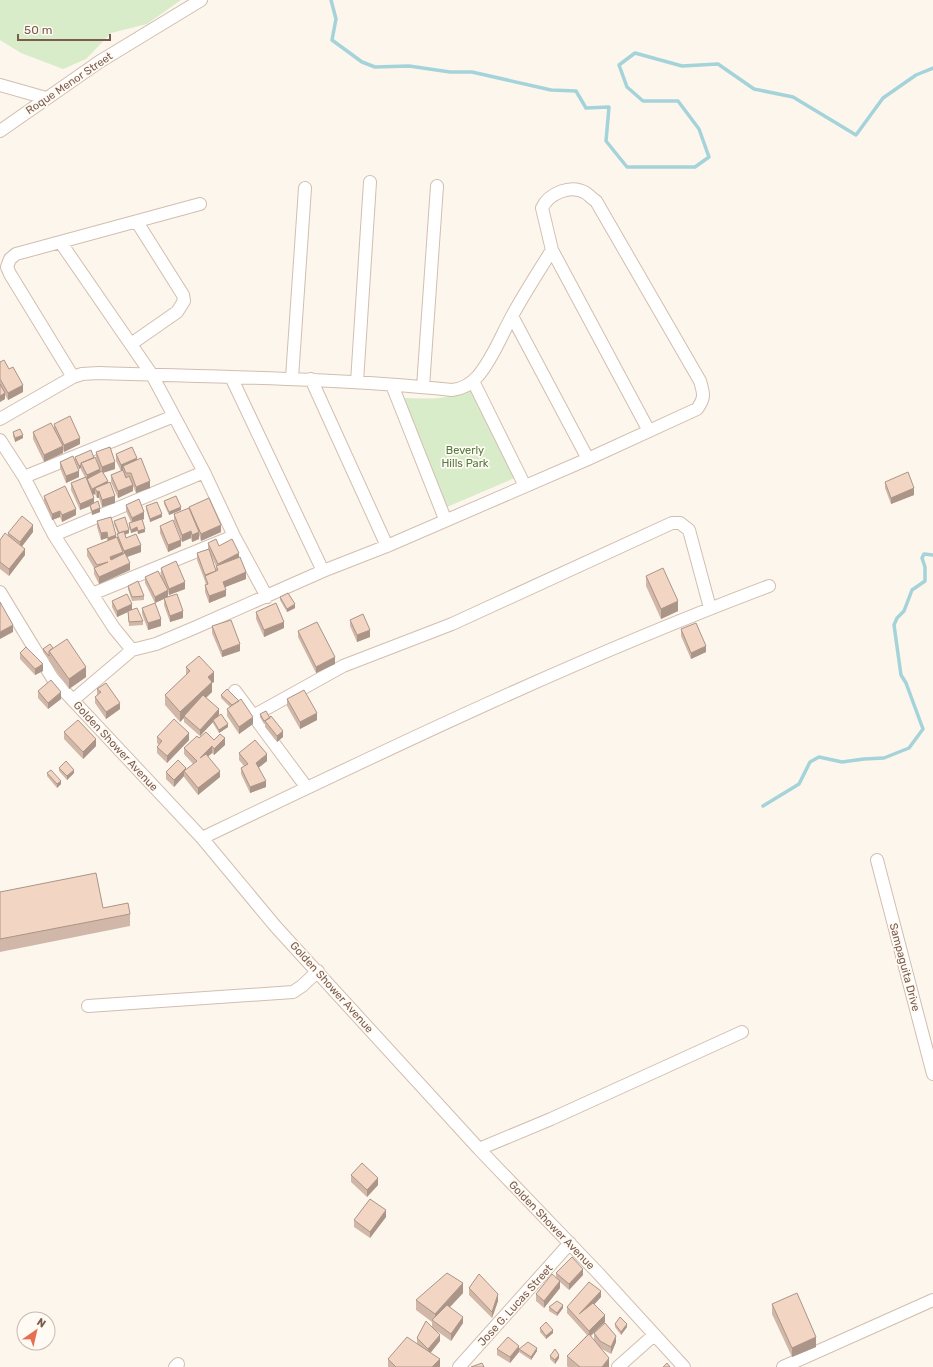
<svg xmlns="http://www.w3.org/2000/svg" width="933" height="1367" viewBox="0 0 933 1367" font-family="Rubik,sans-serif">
<rect width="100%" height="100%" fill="#fdf6ec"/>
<path fill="#d8ecc9" d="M0,0H181L147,24L111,33L86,59L63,69L21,53L0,40Z
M470,384L517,477L447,507L400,398C424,398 453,403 470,384Z"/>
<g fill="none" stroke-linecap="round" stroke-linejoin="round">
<path stroke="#a5d3da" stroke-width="3.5" d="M331,0L336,19L332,40L362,62L375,67L409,66L450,72H472L551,90L576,91L586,108L609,107L606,141L627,167H695L709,157L699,129L678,101H643L627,87L619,65L635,53L682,66L718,64L754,89L793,97L856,135L883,98L916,75L933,68
M763,806L799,784L810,762L819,757L842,762L864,759L884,758L909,748L923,729L906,683L901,675L894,625L897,618L904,611L912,590L925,581V567L922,558L924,554L933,555"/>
<defs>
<path id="minor" d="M0,85L46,98
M0,131L99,62L201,0
M61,243L152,375L204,472L234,536L267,597
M512,316L588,459
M131,344L177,312L184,301L183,295L137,222
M73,377L10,274L7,267L10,259L16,254L200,204
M292,378L305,188
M232,379L323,571
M311,379L387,546
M473,381L525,486
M357,382L370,182
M392,385L445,519
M423,387L437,186
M0,419L73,377L82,374L99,373C217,377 335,378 452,390C462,389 471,384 478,376C493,358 501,336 512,316C524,294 538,272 552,250
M0,440L24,477L54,535L114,628L132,650
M24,477L174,416
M54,535L204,472
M0,592L53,679L202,838L276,927L479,1149L599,1274L684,1367
M92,594L234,536
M235,691L307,788
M73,700L132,650L156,644L194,628L323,571L387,546L588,459L697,409C705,398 704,394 700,381L596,201C592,199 589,195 586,193C571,184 549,193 542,208L552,250L649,431
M253,716L343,666L452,624L672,523H680L689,530L710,608
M202,838C388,749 575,659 769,586
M877,860L933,1074
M88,1006L293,992L302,986L318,971
M479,1149L551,1119L742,1032
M175,1367L178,1364
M459,1367L570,1243
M618,1367L654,1335
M783,1367L933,1300"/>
</defs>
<use href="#minor" stroke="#d1beb0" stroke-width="14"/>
<use href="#minor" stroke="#fff" stroke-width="12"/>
</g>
<path fill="#d1b7a8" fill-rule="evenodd" d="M0,362L23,392L8,400L5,395V399L0,402Z
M54,424L80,444L64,452L63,450V453L44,462L33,439V432L54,428Z
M13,432L23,438L15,442L13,436Z
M96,452L115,469L103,473L115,503L102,507L99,498H97L95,494L93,495L94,503L100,512L92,515L90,508V506L80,510L71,490V483L85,477L81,470V468L79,469L75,460V457L99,466L96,458Z
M116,454L137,460L150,488L136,493L133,486V491L118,498L111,482V475L121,471L116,461Z
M60,462L79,477L66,483L60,468Z
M885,482L914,495L891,504L885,488Z
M44,496L76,515L62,522L60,517L52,520L44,502Z
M164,501L181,510L169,515L164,504Z
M126,505L144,519L142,520L145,532L138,534L137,531L131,533L129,527V523L131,522L126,511Z
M146,506L162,517L150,522L146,509Z
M189,507L221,532L201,541L199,535V539L192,542L191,538L182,542L181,540V546L168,552L160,533V526L181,538L174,521V514L189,509Z
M97,521L117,538L118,534L114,524V521L129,533L125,534L126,538L141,552L127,557L130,570L99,584L94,574V568L87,556V549L107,541V538L101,540L97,527Z
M33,532L22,546L25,555L9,576L0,569V540L8,536V533Z
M208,543L219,546L239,557L246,579L225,587L226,596L209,603L205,592V585H206L205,581L197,560V553L208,549ZM211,555L216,566V571Z
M161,568L185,589L169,595L168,592V597L183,618L170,622L164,605V599L155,603L145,583V577L161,575Z
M646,576L678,611L661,619L646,586Z
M128,586L144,596V600L132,601L128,589Z
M280,597L295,608L287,612L280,600Z
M112,601L132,610L143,621V625L129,626L128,612L117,617L112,607Z
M142,608L161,626L148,630L142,614Z
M256,612L284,628L264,637L256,619Z
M350,620L370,637L357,642L350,626Z
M212,626L240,651L222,657L212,633Z
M681,629L706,652L691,659L681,636Z
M298,631L335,664L316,673L298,637Z
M53,648L86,677L69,689L49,661V658V659L43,652V649Z
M20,653L43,671L35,675L20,659Z
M186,667L214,682L212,683V692L206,698L228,727L219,733L213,723V722L200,736L184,722V718L180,722L165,705V695L186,675Z
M106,683L120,709L106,719L95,703V697L97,695V689Z
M38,691L61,699L48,709L38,698Z
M221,695L253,724L239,734L227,716V709L230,707L221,698Z
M287,699L317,720L300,729L287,706Z
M260,714L270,718L283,737L277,742L265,727V724H264L260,717Z
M64,732L96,746L83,759L64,739Z
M157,737L189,740L167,763L157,753V747L159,745L157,743Z
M199,738L214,740L225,745L214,755L212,753L208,756L220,777L198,795L184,777V776L174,787L166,779V772L186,770L193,764L184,754V748Z
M239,753L267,761L258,768L266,787L250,793L241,774V768L244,766L239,760Z
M59,768L74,773L67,780L59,771Z
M47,773L61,784L57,788L47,776Z
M0,892L103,908L130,914V926L0,952Z
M351,1175L378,1185L367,1197L351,1182Z
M386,1217L370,1238L354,1227V1220Z
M556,1273L583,1275L569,1290L560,1282V1288L544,1308L536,1301V1294L556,1278Z
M469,1288L498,1301L492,1318L469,1295Z
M463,1293L450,1307L463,1323L451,1341L434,1329L440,1341L430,1353L440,1367H388V1359L417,1344V1338L432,1326V1322L416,1310V1300Z
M601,1297L594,1304L605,1322L591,1336L609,1367H568L567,1366V1356L587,1335L567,1313V1307Z
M772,1304L816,1347L792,1357L772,1314Z
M549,1307L563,1308L557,1316L549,1311Z
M615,1324L627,1327L621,1335L615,1327Z
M540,1328L553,1333L546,1339L540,1332Z
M594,1333L616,1342L611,1354L600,1348L594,1340Z
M497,1349H519L537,1351L531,1360L519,1352L510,1363L497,1355Z
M550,1356L559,1358L555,1364L550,1359Z"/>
<path fill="#aa9588" d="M23,385V392L8,400V393Z
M5,393V399L0,402V396Z
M23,435V438L15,442V438Z
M80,438V444L64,452V445Z
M63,446V453L44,462V455Z
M137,458V465L123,466V471L121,472V465Z
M115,462V469L102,473V467Z
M81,465V468L79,469V466Z
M100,469V475L87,479V481V475Z
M79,471V477L66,483V476Z
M108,481V487L99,492V498H97V492L95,488V494L92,495V489Z
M150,481V488L136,493V487Z
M133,485V491L118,498V491Z
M914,488V495L891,504V498Z
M115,496V503L102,507V500Z
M94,498V504L90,505V506L80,510V504Z
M181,507V510L169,515V512Z
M100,508V512L92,515V511Z
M76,509V515L62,522V515Z
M60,511V517L52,520V514Z
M144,512V519L132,524V518Z
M162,514V517L150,522V519Z
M33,525V532L20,549V542Z
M221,525V532L201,541V534Z
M137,527V531L131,533V530Z
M145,529V532L138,534V531Z
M129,530V533L119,537V533Z
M191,531V538L182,542V535Z
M107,532V538L101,540V533Z
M199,532V539L192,542V535Z
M116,535V542L108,544V538Z
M181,540V546L168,552V545Z
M141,545V552L124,558V551Z
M25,549V555L9,576V569Z
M123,552V559L110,564V557Z
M239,553V560L218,570V564Z
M130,563V570L99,584V577Z
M216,571V577L205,576V581V575Z
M246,572V579L223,588V582Z
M185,582V589L169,595V589Z
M168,590V597L155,603V597Z
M226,590V596L209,603V596Z
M678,601V611L661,619V609Z
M132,604V610L117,617V611Z
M295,604V608L287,612V609Z
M183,611V618L170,622V616Z
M161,619V626L148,630V623Z
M284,622V628L264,637V630Z
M13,625V632L0,639V632Z
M370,630V637L357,642V635Z
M240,644V651L222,657V651Z
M706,646V652L691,659V653Z
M335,657V664L316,673V667Z
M43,664V671L35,675V669Z
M86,667V677L69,689V679Z
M214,672V682L212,683V692L185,717L184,716V718L180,722V712L208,677Z
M61,692V699L48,709V703Z
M120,703V709L106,719V712Z
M219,709V716L213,720V722L200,736V730Z
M317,713V720L300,729V722Z
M253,717V724L239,734V727Z
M228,724V727L219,733V730Z
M283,731V737L277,742V736Z
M189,733V740L167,763V756Z
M225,738V745L214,755V749Z
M96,739V746L83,759V752Z
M212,746V753L200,764V758Z
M267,754V761L256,770V763Z
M186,768V773L184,771V776L174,787V780Z
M74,770V773L67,780V776Z
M220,771V777L198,795V788Z
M61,781V784L57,788V784Z
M266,781V787L250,793V787Z
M378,1178V1185L367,1197V1190Z
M386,1210V1217L370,1238V1232Z
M583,1269V1275L569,1290V1284Z
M560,1281V1288L544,1308V1301Z
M463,1283V1293L435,1323V1314Z
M601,1291V1297L579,1321V1314Z
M498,1294V1301L492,1318V1312Z
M563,1305V1308L557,1316V1313Z
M605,1315V1322L589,1337V1331Z
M463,1317V1323L451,1341V1334Z
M627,1324V1327L621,1335V1332Z
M553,1330V1333L546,1339V1336Z
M440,1335V1341L428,1356V1349Z
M616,1336V1342L611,1354V1347Z
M816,1337V1347L792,1357V1348Z
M519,1346V1352L510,1363V1357Z
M537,1348V1351L531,1360V1357Z
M559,1355V1358L555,1364V1360Z
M609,1358V1367H602Z
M440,1359V1367H432Z"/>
<path fill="#f3d5c3" stroke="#aa9588" d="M4,360L9,369L13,367L23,385L8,393L0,379V362Z
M0,384L5,393L0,396Z
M70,416L80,438L64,445L54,424Z
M51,423L63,446L44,455L33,432Z
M20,429L23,435L15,438L13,432Z
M110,447L115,462L102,467L96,452Z
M132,447L137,458L121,465L116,454Z
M91,450L94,458L81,463V465L79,466L75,457Z
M73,456L79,471L66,476L60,462Z
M95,457L100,469L87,475L81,463Z
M141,458L150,481L136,487L131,473H126L123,466Z
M123,470L126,478L129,476L133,485L118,491L111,475Z
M102,471L108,481L92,489L87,479Z
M908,472L914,488L891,498L885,482Z
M86,477L94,498L80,504L71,483Z
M110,482L115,496L102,500L99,491L97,492L95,488Z
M65,486L76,509L62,515L60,511L52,514L44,496Z
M176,496L181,507L169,512L164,501Z
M209,498L221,525L201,534L189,507Z
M139,499L144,512L132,518L126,505Z
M98,501L100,508L92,511L90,505Z
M157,502L162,514L150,519L146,506Z
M189,508L199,532L192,535L191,531L182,535L174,514Z
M22,516L33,525L20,542L8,533Z
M111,517L116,535L108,538L107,532L101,533L97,521Z
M125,517L129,530L119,533L114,521Z
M142,519L145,529L138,531L137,527L131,530L129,523Z
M173,520L181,540L168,545L160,526Z
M124,531L126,538L136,534L141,545L124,551L117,534Z
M5,533L25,549L9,569L0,562V540Z
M117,537L123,552L110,557L111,560L125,553L130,563L99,577L94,568L108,562L97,565L87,549Z
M216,539L219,546L232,539L239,553L218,564L208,543Z
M209,549L216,571L205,575L197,553Z
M240,557L246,572L223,582L226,590L209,596L205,585L208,584L205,576L218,570L216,566Z
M176,561L185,582L169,589L161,568Z
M663,568L678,601L661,609L646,576Z
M158,571L168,590L155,597L145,577Z
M138,581L144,596L132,597L128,586Z
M288,593L295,604L287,609L280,597Z
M127,594L132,604L117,611L112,601Z
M177,594L183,611L170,616L164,598Z
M0,602L13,625L0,632Z
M155,603L161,619L148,623L142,608Z
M276,603L284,622L264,630L256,612Z
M137,608L143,621L129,622L128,611Z
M363,614L370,630L357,635L350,620Z
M231,620L240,644L222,651L212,626Z
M317,622L335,657L316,667L298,631Z
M696,623L706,646L691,653L681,629Z
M67,639L86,667L69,679L49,651Z
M50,644L53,648L49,651V656L43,649Z
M26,647L43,664L35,669L20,653Z
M199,656L214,672L208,677L212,682L180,712L165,695L190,671L186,667Z
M51,680L61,692L48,703L38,691Z
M106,683L120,703L106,712L95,697L101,692L97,689Z
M227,689L239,701L232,705L221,695Z
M304,690L317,713L300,722L287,699Z
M203,695L219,709L200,730L184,716Z
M241,699L253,717L239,727L227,709Z
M266,711L270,718L264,721L260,714Z
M221,714L228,724L219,730L213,720Z
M271,716L283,731L277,736L265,721Z
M174,719L189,733L167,756L157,747L162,741L157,737Z
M78,720L96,739L83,752L64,732Z
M206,732L214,740L220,734L225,738L214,749L212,746L200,758L206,754L220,771L198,788L184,771L197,761L184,748L197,736L199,738Z
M255,740L267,754L256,763L266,781L250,787L241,768L248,764L239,753Z
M178,760L186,768L174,780L166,772Z
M66,761L74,770L67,776L59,768Z
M51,770L61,781L57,784L47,773Z
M96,873L103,908L128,903L130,914L0,939V892Z
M362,1163L378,1178L367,1190L351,1175Z
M370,1199L386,1210L370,1232L354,1220Z
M572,1257L583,1269L569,1284L556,1273Z
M447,1273L463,1283L435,1314L416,1300Z
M479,1274L498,1294L492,1312L469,1288Z
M552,1274L560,1281L544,1301L536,1294Z
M589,1282L601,1291L579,1314L593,1303L605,1315L589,1331L567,1307Z
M797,1293L816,1337L792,1348L772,1304Z
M557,1301L563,1305L557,1313L549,1307Z
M447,1305L463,1317L451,1334L432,1320Z
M620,1317L627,1324L621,1332L615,1324Z
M426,1321L440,1335L428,1349L417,1338Z
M546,1322L553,1330L546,1336L540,1328Z
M605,1323L616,1336L611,1347L600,1341L594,1333Z
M589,1334L609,1358L602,1367H580L567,1356Z
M407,1337L440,1359L432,1367H396L388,1359Z
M508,1337L519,1346L510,1357L497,1349Z
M528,1342L537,1348L531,1357L519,1349Z
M555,1349L559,1355L555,1360L550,1356Z
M482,1363L484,1367H471Z
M667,1363L670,1367H663Z"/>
<g text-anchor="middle" stroke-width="3.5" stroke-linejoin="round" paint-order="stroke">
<g font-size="11" fill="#7a5c4d" stroke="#fffaf3">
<text transform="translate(69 83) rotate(-34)" y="4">Roque Menor Street</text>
<text transform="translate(116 746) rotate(47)" y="4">Golden Shower Avenue</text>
<text transform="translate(905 967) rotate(75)" y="4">Sampaguita Drive</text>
<text transform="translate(332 987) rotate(48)" y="4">Golden Shower Avenue</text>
<text transform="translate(552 1225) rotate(46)" y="4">Golden Shower Avenue</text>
<text transform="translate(515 1305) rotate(-48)" y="4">Jose G. Lucas Street</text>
</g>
<g font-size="11" fill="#537a41" stroke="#fffaf3">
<text x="465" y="454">Beverly<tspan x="465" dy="13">Hills Park</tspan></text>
</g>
</g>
<g transform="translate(36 1331) rotate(34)"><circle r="19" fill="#fffaf3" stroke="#cabbb1"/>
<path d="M0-3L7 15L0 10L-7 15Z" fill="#e76f51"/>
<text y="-6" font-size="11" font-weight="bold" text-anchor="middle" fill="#7a5c4d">N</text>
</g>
<path d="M18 34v6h92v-6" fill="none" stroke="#7a5c4d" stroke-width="2"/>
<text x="24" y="34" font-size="12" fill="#7a5c4d" stroke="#fffaf3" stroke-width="3" paint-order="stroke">50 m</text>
</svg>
